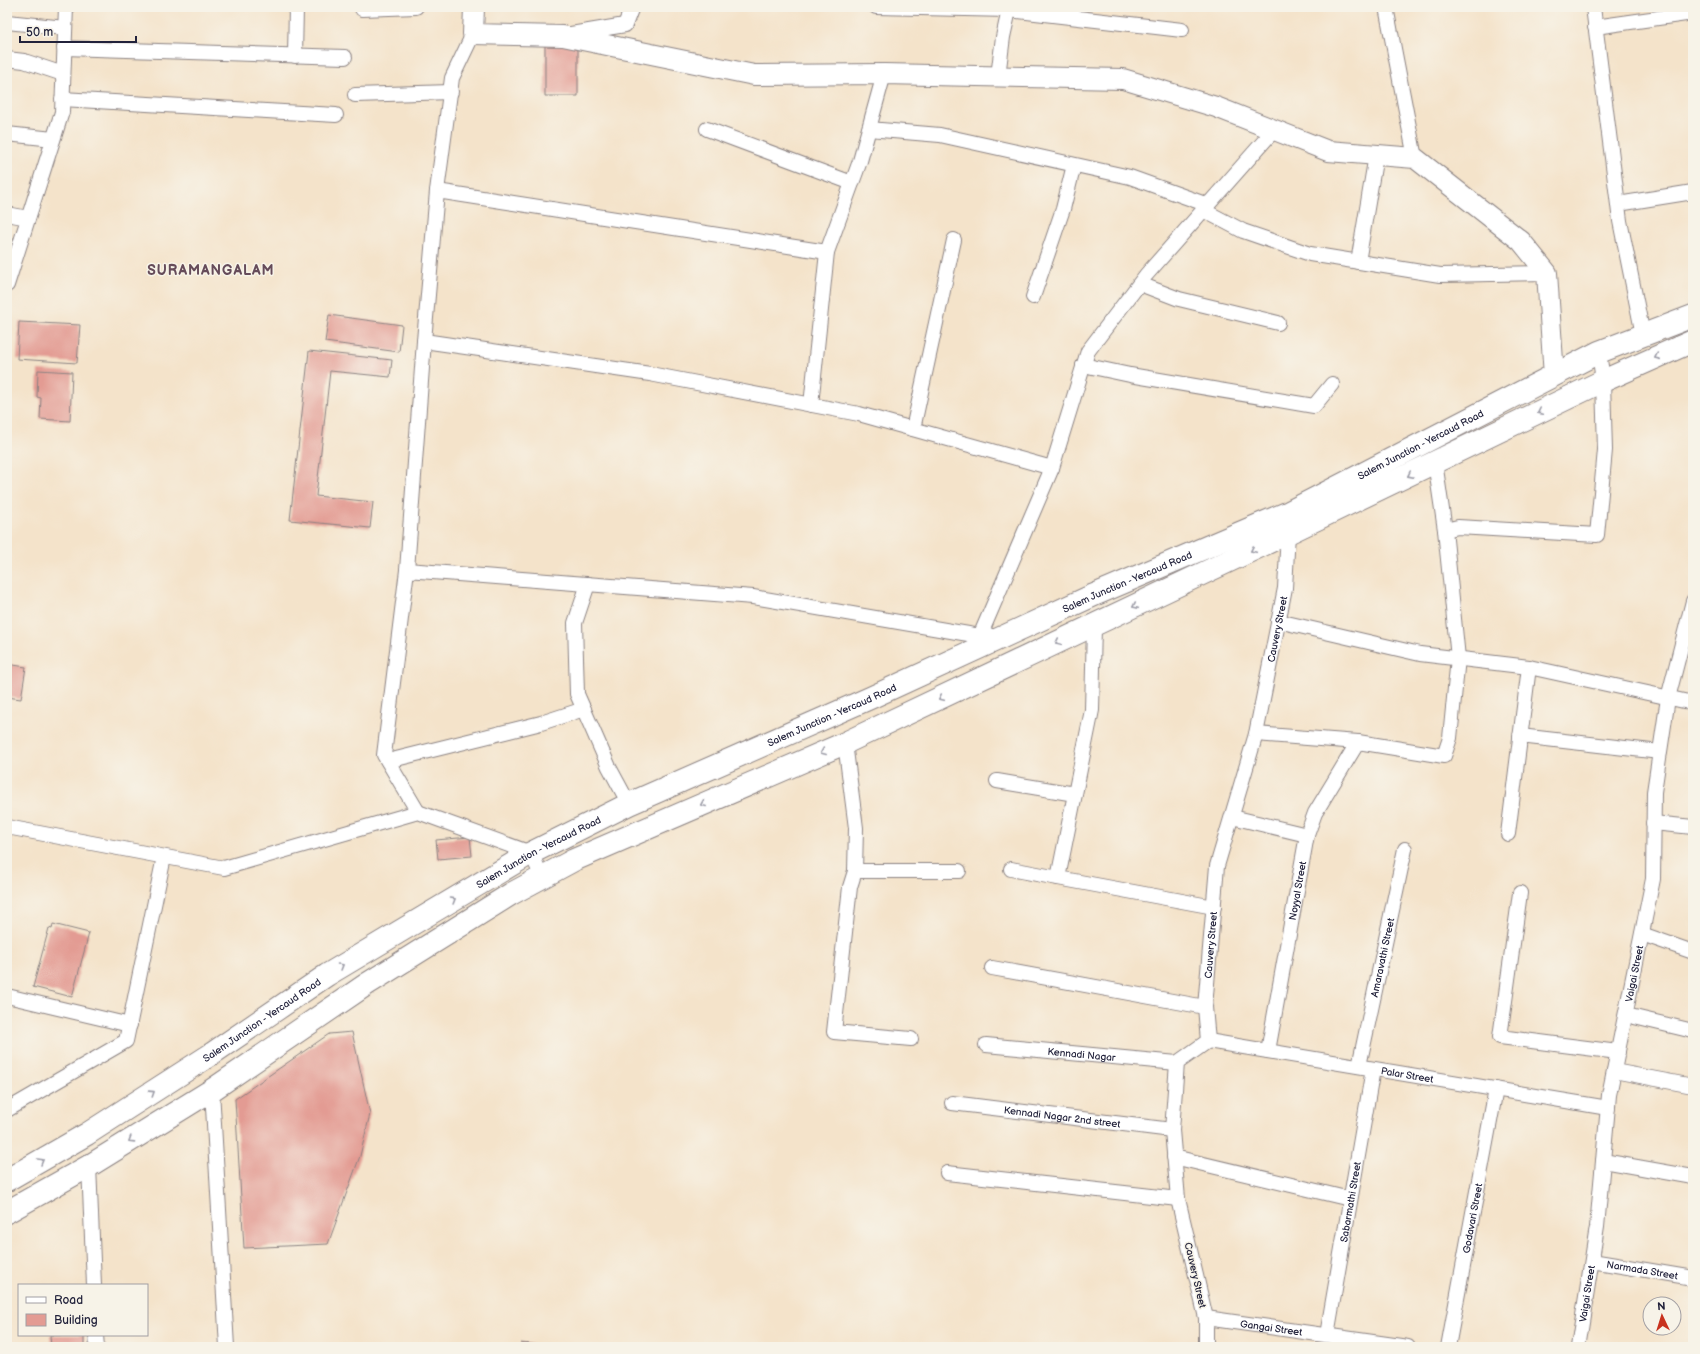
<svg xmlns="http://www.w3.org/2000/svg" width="1700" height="1354" viewBox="0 0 1700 1354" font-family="'Balsamiq Sans',sans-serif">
<rect width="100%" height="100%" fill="#f7f3e8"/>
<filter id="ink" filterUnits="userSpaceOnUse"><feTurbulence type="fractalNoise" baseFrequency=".025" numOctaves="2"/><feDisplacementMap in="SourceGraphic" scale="8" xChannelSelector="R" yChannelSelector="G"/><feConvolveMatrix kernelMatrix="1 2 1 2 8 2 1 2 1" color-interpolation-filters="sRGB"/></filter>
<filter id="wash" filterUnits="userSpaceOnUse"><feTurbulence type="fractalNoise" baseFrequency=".012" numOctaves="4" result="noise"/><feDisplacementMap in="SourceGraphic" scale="16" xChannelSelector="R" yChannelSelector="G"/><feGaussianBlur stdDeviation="0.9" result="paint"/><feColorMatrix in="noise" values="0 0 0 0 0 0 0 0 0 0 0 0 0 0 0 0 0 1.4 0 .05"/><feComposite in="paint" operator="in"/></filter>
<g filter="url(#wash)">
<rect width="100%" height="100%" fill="#f4e3ca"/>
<g id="blocks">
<path fill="#e39b93" d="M545,43H578V96H545Z
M329,315L402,325L399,352L325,342Z
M19,322L80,325L77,363L17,359Z
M309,351L392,360L390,377L330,371L316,496L373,502L370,528L290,520Z
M38,370L72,372L70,421L40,419L41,398L37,397Z
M7,664L26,667L21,699L7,697Z
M470,837L472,856L438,859L436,840Z
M53,924L89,933L72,997L33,987L49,928L52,929Z
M352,1032L370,1114L360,1156L328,1244L244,1248L235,1099L329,1034Z
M50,1335H84V1347H51Z
M521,1343L540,1345V1347H520Z"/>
</g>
</g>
<g filter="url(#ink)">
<use href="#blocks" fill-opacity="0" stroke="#8b8282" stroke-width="1"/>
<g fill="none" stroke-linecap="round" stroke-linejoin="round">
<defs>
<g id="street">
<path d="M876,7L1009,10L1182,30"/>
<path d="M1386,7L1415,158"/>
<path d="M1593,7L1620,221L1643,335"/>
<path d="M362,9L416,7"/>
<path d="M7,22L65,28"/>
<path d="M1595,27L1693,13"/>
<path d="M571,34L625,25L632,7"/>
<path d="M64,48L345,57"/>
<path d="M295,56L296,7"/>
<path d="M7,59L24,61L63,74"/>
<path d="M998,76L1003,37L1009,10"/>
<path d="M355,95L451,92"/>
<path d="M62,99L336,115"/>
<path d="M707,129L852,183"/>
<path d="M869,129L940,135L1130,177L1208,205"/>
<path d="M7,134L53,139"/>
<path d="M437,191L452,78L473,34"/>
<path d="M1618,204L1693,192"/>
<path d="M1203,210L1243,231L1310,254L1440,275L1547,273"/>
<path d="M7,214L28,218"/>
<path d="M827,252L860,161L884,74"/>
<path d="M1358,262L1376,155"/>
<path d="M1140,284L1179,299L1278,323"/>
<path d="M7,285L62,112L66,7"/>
<path d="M1033,297L1063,209L1074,165"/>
<path d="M424,341L437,191L827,252L811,405"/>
<path d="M1083,365L1130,375L1314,406L1332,384"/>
<path d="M913,429L954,240"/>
<path d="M1052,468L1088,351L1146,275L1274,130"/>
<path d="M1445,530L1458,527L1597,535L1605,450L1603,381L1599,352"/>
<path d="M407,570L424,341L650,374L859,414L1052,468L980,636"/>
<path d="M588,584L575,623L577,694L609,767L629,804"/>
<path d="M1278,621L1420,654L1529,667L1693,703"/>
<path d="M1094,626L1092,710L1058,878L1214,907"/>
<path d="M1256,734L1358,742L1444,756L1450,738L1458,658L1445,530L1435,462"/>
<path d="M1520,736L1660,752"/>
<path d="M845,743L856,828L855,871L850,887L834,1032L911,1039"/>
<path d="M388,761L541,723L584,709"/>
<path d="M997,781L1075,794"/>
<path d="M418,812L384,755L407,570L753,597L980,636L989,635"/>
<path d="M1232,817L1307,835"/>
<path d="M1653,823L1693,827"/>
<path d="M7,827L224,868L418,812L531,853L542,877"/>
<path d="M1508,834L1529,667"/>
<path d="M1011,869L1058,878"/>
<path d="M855,871H959"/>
<path d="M1520,893L1500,1037L1618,1052"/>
<path d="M1642,934L1693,952"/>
<path d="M992,968L1205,1007"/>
<path d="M7,996L130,1025"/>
<path d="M1626,1015L1693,1031"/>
<path id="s1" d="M1208,1041L1608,1108"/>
<path id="s2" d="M986,1045L1177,1063"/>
<path id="s3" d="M1268,1051L1307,835L1315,813L1358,742"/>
<path id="s4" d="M1359,1066L1405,849"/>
<path d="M1614,1071L1693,1086"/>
<path d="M212,1090L227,1347"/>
<path id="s5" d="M952,1103L1172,1130"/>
<path d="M7,1110L126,1041L164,857"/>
<path d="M1174,1157L1350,1199"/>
<path d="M1603,1161L1693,1177"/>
<path d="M89,1166L94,1285"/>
<path d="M947,1173L1178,1199"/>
<path id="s6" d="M1592,1261L1693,1278"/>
<path id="s7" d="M1206,1318L1408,1347"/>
<path d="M96,1335L97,1347"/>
<path id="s8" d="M1327,1335L1373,1069"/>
<path id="s9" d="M1206,1347V1318L1178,1199L1172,1130L1177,1063L1208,1041L1205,1007L1217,866L1256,734L1285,588L1288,533"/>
<path id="s10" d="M1448,1347L1496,1089"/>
<path id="s11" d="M1578,1347L1597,1227L1609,1095L1653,879L1654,792L1668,698L1693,601"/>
</g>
<path id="secondary" d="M474,7L473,34L563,36L754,75L884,74L1123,79L1216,107L1328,151L1415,158L1521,241L1547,273L1554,376"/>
<g id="primary">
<path id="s12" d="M7,1180L87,1134L210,1055L327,975L531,853L629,804L870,698L1094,595L1289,512L1599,352L1693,316"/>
<path d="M7,1212L89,1166L212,1090L367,984L511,894L574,860L845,743L1288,533L1603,381L1693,341"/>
</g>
</defs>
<use href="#street" stroke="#8b8282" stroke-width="16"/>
<use href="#secondary" stroke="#8b8282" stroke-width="22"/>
<use href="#primary" stroke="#8b8282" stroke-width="24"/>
<use href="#street" stroke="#fff" stroke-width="14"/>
<use href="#secondary" stroke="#fff" stroke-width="20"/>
<use href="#primary" stroke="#fff" stroke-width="22"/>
</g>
<defs><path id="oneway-chevron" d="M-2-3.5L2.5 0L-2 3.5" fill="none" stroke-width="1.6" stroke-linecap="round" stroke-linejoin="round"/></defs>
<g stroke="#9c9ca7">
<use href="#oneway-chevron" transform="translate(1657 357) rotate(156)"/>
<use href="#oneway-chevron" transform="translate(1540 412) rotate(154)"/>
<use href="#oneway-chevron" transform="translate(1410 475) rotate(154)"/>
<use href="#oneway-chevron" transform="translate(1253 550) rotate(155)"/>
<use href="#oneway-chevron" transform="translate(1135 606) rotate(155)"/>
<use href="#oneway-chevron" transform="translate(1058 642) rotate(155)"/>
<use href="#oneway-chevron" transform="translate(941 698) rotate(155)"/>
<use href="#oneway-chevron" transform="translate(823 752) rotate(157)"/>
<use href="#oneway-chevron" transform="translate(703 804) rotate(157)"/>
<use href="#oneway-chevron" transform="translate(453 900) rotate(-31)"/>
<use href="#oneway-chevron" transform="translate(341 966) rotate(-31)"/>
<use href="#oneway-chevron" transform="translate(152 1093) rotate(-33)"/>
<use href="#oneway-chevron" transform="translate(131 1140) rotate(148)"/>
<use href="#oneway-chevron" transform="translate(41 1161) rotate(-30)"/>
</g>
</g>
<g text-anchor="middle" stroke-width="3" stroke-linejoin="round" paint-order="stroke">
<g font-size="10" fill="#22223b" stroke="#f7f3e8">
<text dy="4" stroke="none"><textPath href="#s12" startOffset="1597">Salem Junction - Yercaud Road</textPath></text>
<text dy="4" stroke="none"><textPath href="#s12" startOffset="1273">Salem Junction - Yercaud Road</textPath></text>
<text dy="4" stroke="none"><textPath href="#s9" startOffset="746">Cauvery Street</textPath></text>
<text dy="4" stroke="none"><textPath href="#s12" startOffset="949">Salem Junction - Yercaud Road</textPath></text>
<text dy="4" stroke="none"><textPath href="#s12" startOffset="625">Salem Junction - Yercaud Road</textPath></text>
<text dy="4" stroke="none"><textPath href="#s3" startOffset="163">Noyyal Street</textPath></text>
<text dy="4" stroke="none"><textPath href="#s9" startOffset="422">Cauvery Street</textPath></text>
<text dy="4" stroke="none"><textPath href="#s4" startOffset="111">Amaravathi Street</textPath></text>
<text dy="4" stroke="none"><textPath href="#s11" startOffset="378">Vaigai Street</textPath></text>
<text dy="4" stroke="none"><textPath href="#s12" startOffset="301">Salem Junction - Yercaud Road</textPath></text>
<text dy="4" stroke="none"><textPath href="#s2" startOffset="96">Kennadi Nagar</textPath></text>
<text dy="4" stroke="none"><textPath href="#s1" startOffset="202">Palar Street</textPath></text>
<text dy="4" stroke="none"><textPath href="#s5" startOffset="111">Kennadi Nagar 2nd street</textPath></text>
<text dy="4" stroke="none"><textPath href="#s8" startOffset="135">Sabarmathi Street</textPath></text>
<text dy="4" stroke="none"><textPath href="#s10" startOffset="131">Godavari Street</textPath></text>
<text dy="4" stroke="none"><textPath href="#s6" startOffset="51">Narmada Street</textPath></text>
<text transform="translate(1196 1275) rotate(77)" y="4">Cauvery Street</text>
<text dy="4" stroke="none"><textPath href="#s11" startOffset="54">Vaigai Street</textPath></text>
<text dy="4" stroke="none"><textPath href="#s7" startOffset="66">Gangai Street</textPath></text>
</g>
<g font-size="14" font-weight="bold" letter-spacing="1" fill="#664c5a" stroke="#f7f3e8">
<text x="211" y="275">SURAMANGALAM</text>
</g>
</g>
<rect width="1700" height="1354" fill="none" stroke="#f7f3e8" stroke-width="24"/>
<rect x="18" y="1284" width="130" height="52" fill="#f7f3e8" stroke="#a29fa3"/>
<rect x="26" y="1297" width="20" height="6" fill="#ffffff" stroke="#a29fa3"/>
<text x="54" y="1304" font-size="12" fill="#22223b">Road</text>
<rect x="26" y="1314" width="20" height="12" fill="#e39b93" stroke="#a29fa3"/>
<text x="54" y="1324" font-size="12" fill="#22223b">Building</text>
<g transform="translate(1662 1316) rotate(356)"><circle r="19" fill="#f7f3e8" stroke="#a29fa3"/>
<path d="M0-3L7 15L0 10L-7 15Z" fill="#c8321e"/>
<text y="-6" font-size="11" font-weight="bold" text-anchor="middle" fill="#22223b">N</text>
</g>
<path d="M20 36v6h116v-6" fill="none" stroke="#22223b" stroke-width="2"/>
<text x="26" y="36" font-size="12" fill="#22223b" stroke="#f7f3e8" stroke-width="3" paint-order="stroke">50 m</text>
</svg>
